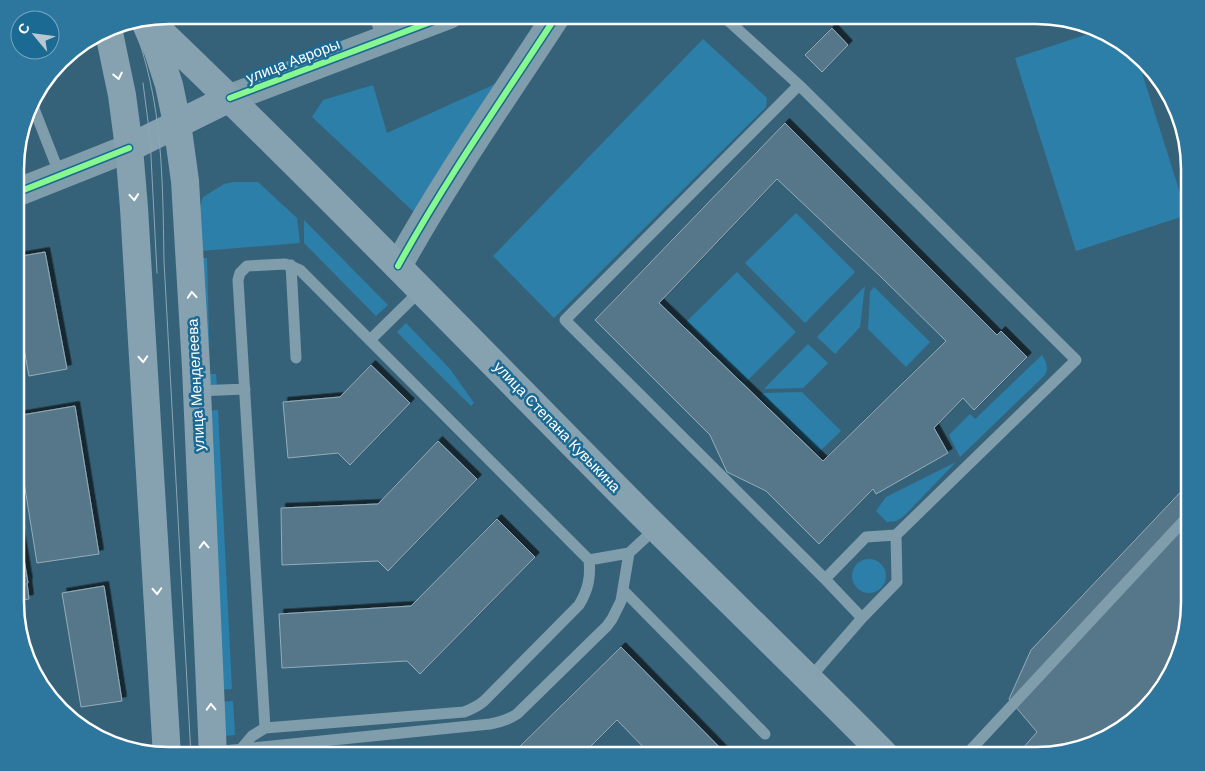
<svg xmlns="http://www.w3.org/2000/svg" width="1205" height="771" viewBox="0 0 1205 771" font-family="'DM Sans',sans-serif">
<defs>
<filter id="shadow"><feDropShadow dx="4.5" dy="-4.5" stdDeviation="0" flood-color="#0009"/></filter>
</defs>
<rect width="100%" height="100%" fill="#366279"/>
<path fill="#2c7fa8" d="M1100,30L1122,41L1137,57L1187,215L1076,251L1015,58Z
M703,39L767,98L766,107L554,318L493,256Z
M504,80L415,213L312,117L323,100L373,85L387,133Z
M234,182H258L297,218L300,243L201,251L197,217L203,197L224,184Z
M796,213L855,272L805,323L745,263Z
M304,220L388,305L376,316L304,243Z
M200,258H207L210,374H216L217,386H204Z
M737,272L796,332L746,382L686,322Z
M865,286L860,327L835,354L817,337Z
M874,287L930,342L906,367L868,329L870,292Z
M406,323L450,369L474,403L471,406L397,332Z
M808,344L828,363L803,388L764,389Z
M1042,355C1046,362 1049,367 1045,375L960,457L949,435L970,414L975,419Z
M802,392L841,431L818,453L760,396L763,393Z
M218,410L232,689L220,690L206,411Z
M956,462L903,517L896,521L887,522L876,511L886,497Z
M852 576a17 17 0 1 1 34 0a17 17 0 1 1-34 0Z
M233,701L235,735L222,736L220,702Z"/>
<path fill="#557789" stroke="#94acb9" fill-rule="evenodd" filter="url(#shadow)" d="M832,28L848,45L822,72L805,55Z
M785,123L997,335L1001,331L1027,357L974,410L963,398L934,428L948,453L876,494L873,489L819,544L766,491L727,472L710,435L595,320ZM777,179L880,276L946,341L823,461L659,303Z
M45,252L67,369L29,376L16,306V257Z
M371,365L410,403L350,465L338,453L288,458L283,402L340,397Z
M75,406L99,554L37,563L16,432V416Z
M438,441L477,479L388,571L378,561L282,565L281,508L378,504Z
M1190,482V612L1164,688L1113,736L1046,756H1016L1037,732L1009,699L1031,650Z
M16,512L28,583H27L29,599L16,601Z
M497,519L535,557L420,674L407,661L282,668L279,614L411,606Z
M104,586L122,701L81,707L62,593Z
M621,647L728,756H652L617,720L581,756H510Z"/>
<g fill="none" stroke-linecap="round" stroke-linejoin="round">
<path stroke="#7f9dab" stroke-width="11" d="M374,15L383,40
M722,15L799,85
M31,101L60,175
M291,265L296,358
M370,340L422,289
M197,391L245,389
M589,560L629,553
M825,579L866,537L896,535
M623,590L765,734
M809,679L862,618L897,582L896,535L1076,360L799,85L565,320L825,579L862,618
M241,749L252,736L265,728L464,712C472,709 478,706 484,701L579,605C588,590 591,577 589,560L300,270L293,267L285,264L247,266L240,273L238,280L265,728
M213,752L490,724C501,722 508,720 517,714L607,626L612,619L621,601L629,553L656,528
M965,756L1190,514"/>
<path stroke="#7f9dab" stroke-width="28" d="M230,98L449,15
M16,193L129,148
M398,266C446,179 503,98 557,15"/>
<path stroke="#86a2b0" stroke-width="28" d="M147,19C317,181 479,350 644,516C724,596 806,675 886,756
M146,24L158,51L169,85L177,123L185,181L196,368L213,756
M108,28L122,95L129,148L134,208L167,756
M129,148L230,98"/>
<path stroke="#8ca6b3" stroke-width="1" d="M133,22C139,41 146,61 150,81C163,138 163,202 164,261L191,756
M143,83L150,137L157,273"/>
<defs>
<path id="cycleway" d="M230,98L449,15
M16,193L129,148
M398,266C446,179 503,98 557,15"/>
</defs>
<use href="#cycleway" stroke="#1b6a94" stroke-width="9"/>
<use href="#cycleway" stroke="#87f88f" stroke-width="6"/>
</g>
<defs><path id="oneway-chevron" d="M-2-3.5L2.5 0L-2 3.5" fill="none" stroke-width="1.6" stroke-linecap="round" stroke-linejoin="round" transform="scale(1.25)"/></defs>
<g stroke="#fff">
<use href="#oneway-chevron" transform="translate(118 76) rotate(78)"/>
<use href="#oneway-chevron" transform="translate(134 197) rotate(85)"/>
<use href="#oneway-chevron" transform="translate(192 295) rotate(-94)"/>
<use href="#oneway-chevron" transform="translate(143 359) rotate(87)"/>
<use href="#oneway-chevron" transform="translate(204 545) rotate(-92)"/>
<use href="#oneway-chevron" transform="translate(157 591) rotate(87)"/>
<use href="#oneway-chevron" transform="translate(211 707) rotate(-92)"/>
</g>
<g text-anchor="middle" stroke-width="5" stroke-linejoin="round" paint-order="stroke">
<g font-size="15" fill="#fff" stroke="#1b6a94">
<text transform="translate(293 61) rotate(-21)" y="5">улица Авроры</text>
<text transform="translate(196 385) rotate(-93)" y="5">улица Менделеева</text>
<text transform="translate(557 427) rotate(46)" y="5">улица Степана Кувыкина</text>
</g>
</g>
<path d="M0 0H1205V771H0ZM169 24H1036A145 145 0 0 1 1181 169V602A145 145 0 0 1 1036 747H169A145 145 0 0 1 24 602V169A145 145 0 0 1 169 24Z" fill="#2d769d" fill-rule="evenodd"/>
<path fill="none" stroke="#fff" stroke-width="2.5" d="M169 24H1036A145 145 0 0 1 1181 169V602A145 145 0 0 1 1036 747H169A145 145 0 0 1 24 602V169A145 145 0 0 1 169 24Z"/>
<g transform="translate(35 35) rotate(299)"><circle r="24" fill="#1b6a94" stroke="#76a6bf"/>
<path d="M0-4L9 19L0 12L-9 19Z" fill="#b9c8d0"/>
<text y="-8" font-size="14" font-weight="bold" text-anchor="middle" fill="#ffffff">С</text>
</g>
</svg>
